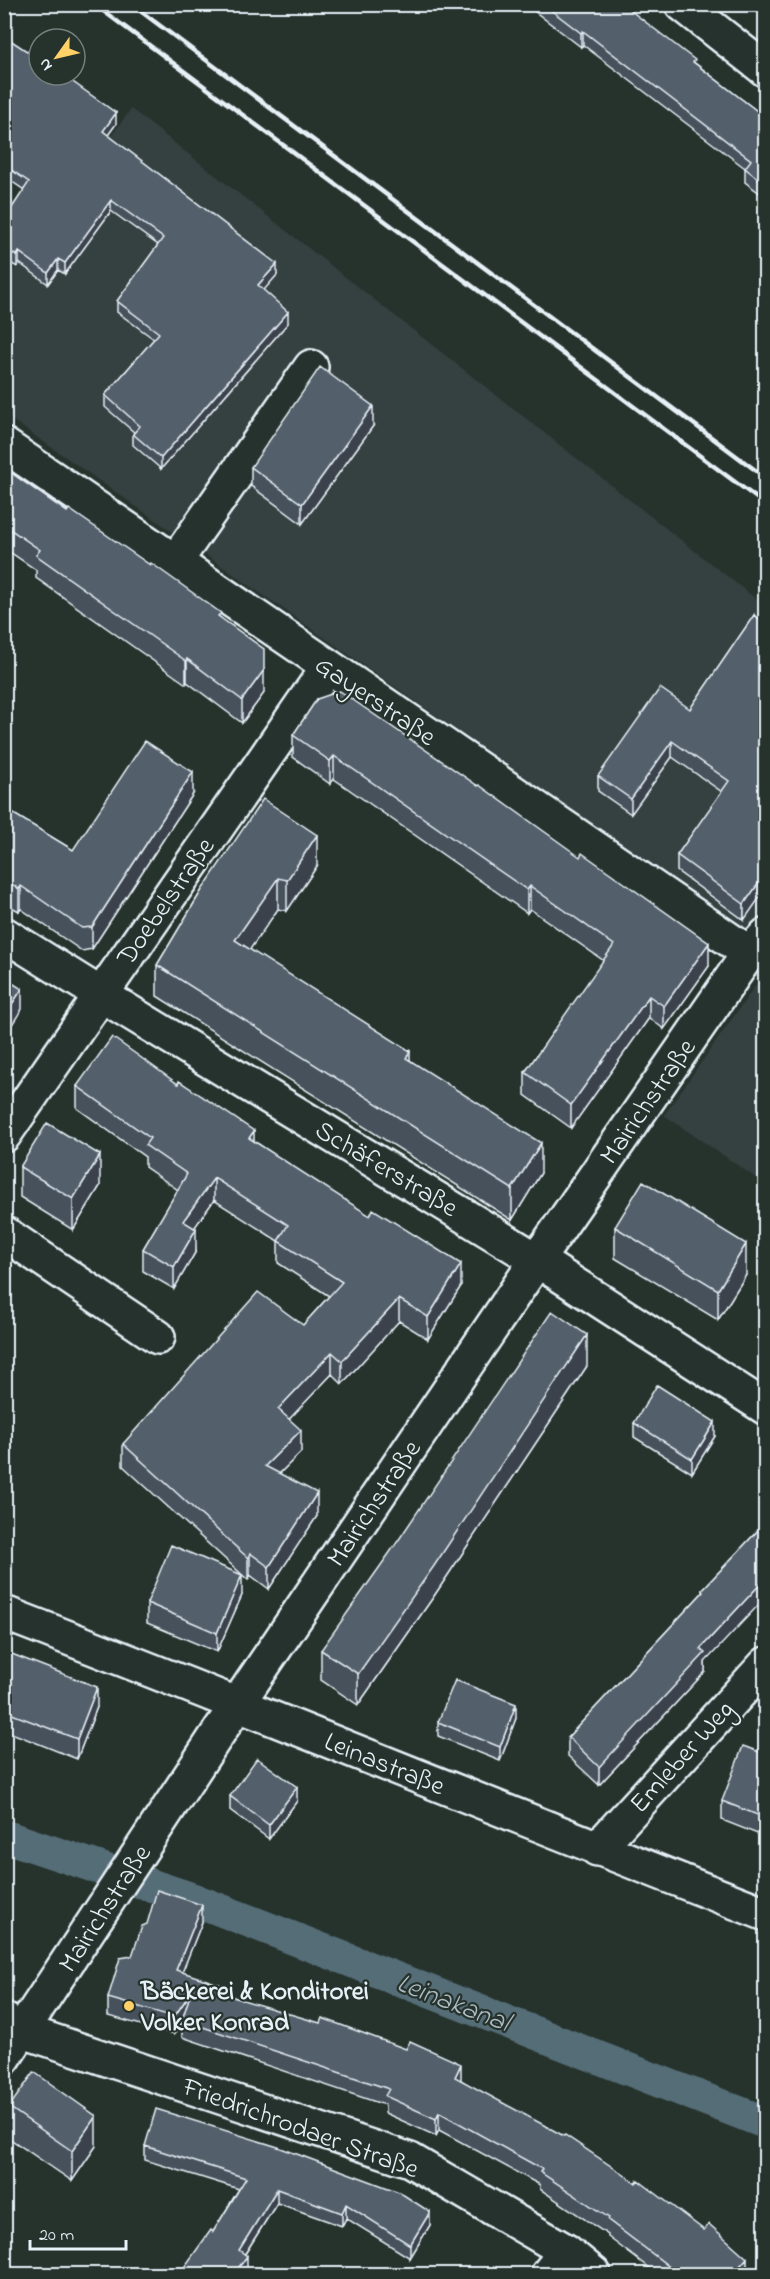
<svg xmlns="http://www.w3.org/2000/svg" width="770" height="2279" viewBox="0 0 770 2279" font-family="'Indie Flower',sans-serif">
<rect width="100%" height="100%" fill="#26332d"/>
<filter id="ink" filterUnits="userSpaceOnUse"><feTurbulence type="fractalNoise" baseFrequency=".0167" numOctaves="2"/><feDisplacementMap in="SourceGraphic" scale="12" xChannelSelector="R" yChannelSelector="G"/><feConvolveMatrix kernelMatrix="1 2 1 2 8 2 1 2 1" color-interpolation-filters="sRGB"/></filter>
<g filter="url(#ink)">
<path fill="#344040" d="M131,109L765,606V945L5,415V282Z
M765,972V1184L664,1115Z"/>
<g fill="none" stroke-linecap="round" stroke-linejoin="round">
<path stroke="#546d77" stroke-width="33" d="M4,1836L195,1900L766,2123"/>
<defs>
<path id="minor" d="M682,4L766,70
M4,445L749,953
M175,562L311,367
M4,934L100,994L537,1260L766,1408
M4,1135L328,667
M4,1233L158,1337
M4,1613C259,1711 511,1815 766,1914
M597,1849L766,1664
M5,2020L23,2031L410,2160L566,2251L594,2274
M4,2058L238,1703L537,1260L749,953L766,935
M548,2274L566,2251"/>
</defs>
<use href="#minor" stroke="#e8f1f8" stroke-width="38"/>
<use href="#minor" stroke="#26332d" stroke-width="33"/>
<path stroke="#e8f1f8" stroke-width="4.5" d="M94,4L766,505
M131,4L766,478"/>
</g>
<path fill="#47515c" stroke="#e8f1f8" stroke-width="1.5" d="M525,4H622L695,63L765,117V197L745,182V168L583,45L581,47Z
M751,4H765V16Z
M4,36L116,124L108,135L277,275L263,290L288,323L161,469L133,445V434L135,433L105,407V395L154,339L117,312V301L158,245L111,211L65,274L58,270L48,284L19,263L17,267L4,259V220L24,190L4,176Z
M373,426L302,524L251,486V467Z
M4,468L221,618L264,693L242,723L187,682L186,684L36,578V570L4,548Z
M754,615L744,920L677,871V855L722,792L672,757L631,814L598,791V776L690,709Z
M317,699L709,966L664,1029L649,1018L571,1128L525,1095V1072L604,961L530,909L527,913L334,779L330,784L293,757V735Z
M193,794L92,949L82,951L21,909L19,911L4,903V808L73,850Z
M317,866L287,911L278,909L249,950L410,1060L541,1173L512,1220L157,996V965L202,890Z
M77,1086L254,1141L461,1286L428,1339L399,1321L342,1384L332,1374L289,1419L301,1452L279,1474L317,1516L269,1589L250,1575L248,1580L123,1466V1444L303,1325L329,1296L278,1263V1241L214,1200L194,1228L196,1251L174,1289L143,1271V1249L178,1190L145,1167V1157L77,1108Z
M20,1167L100,1186L73,1230L20,1197Z
M615,1227L746,1275L718,1320L615,1258Z
M587,1366L434,1596L358,1705L321,1680V1650Z
M634,1423L715,1436L692,1473L634,1437Z
M765,1523L705,1662V1672L599,1785L568,1756V1737L702,1593V1590Z
M242,1595L217,1652L147,1623V1603Z
M4,1651L97,1707L77,1759L4,1730Z
M516,1718L500,1761L438,1736V1722Z
M765,1754V1837L722,1820V1801Z
M230,1796L297,1801L269,1839L230,1810Z
M202,1922L182,1972L228,1995L461,2080L747,2274H657L608,2237V2235L540,2189V2185L439,2130L436,2136L385,2113V2105L182,2037V2022L174,2034L108,2016V1998L132,1956Z
M9,2107L96,2146L72,2181L9,2138Z
M145,2146L430,2225L410,2258L346,2218L342,2226L277,2203L245,2254L247,2269L243,2274H180V2273L213,2232L239,2189L145,2160Z"/>
<path fill="#3a424b" stroke="#e8f1f8" stroke-width="1.5" d="M583,31V45L581,47V33Z
M116,113V124L103,142V131Z
M111,200V211L65,274V263Z
M19,252V263L17,267V256Z
M58,259V270L48,284V273Z
M277,264V275L258,297V285Z
M288,312V323L161,469V458Z
M373,406V426L302,524V504Z
M187,659V682L186,684V661Z
M264,670V693L242,723V700Z
M765,689V705L759,699Z
M672,741V757L631,814V799Z
M334,756V779L330,784V761Z
M193,772V794L92,949V927Z
M317,835V866L287,911V880Z
M765,874V890L744,920V904Z
M278,878V909L235,971V940Z
M21,886V909L19,911V889Z
M530,886V909L527,913V890Z
M709,943V966L664,1029V1006Z
M22,989V1009L4,1037V1016Z
M649,996V1018L571,1128V1105Z
M410,1051V1081L406,1058Z
M254,1131V1153L249,1138Z
M541,1143V1173L512,1220V1189Z
M100,1155V1186L73,1230V1199Z
M214,1178V1200L183,1244V1221Z
M196,1229V1251L174,1289V1267Z
M746,1244V1275L718,1320V1290Z
M461,1264V1286L428,1339V1317Z
M399,1299V1321L342,1384V1361Z
M587,1335V1366L434,1596L358,1705V1674Z
M332,1352V1374L278,1431V1409Z
M715,1422V1436L692,1473V1459Z
M301,1430V1452L265,1488V1466Z
M317,1493V1516L269,1589V1567Z
M250,1553V1575L248,1580V1558Z
M242,1575V1595L217,1652V1633Z
M765,1579V1598L705,1662V1672L599,1785V1767L700,1649Z
M97,1687V1707L77,1759V1739Z
M516,1704V1718L500,1761V1747Z
M297,1787V1801L269,1839V1825Z
M202,1905V1922L176,1988V1970Z
M191,1992L182,2022L174,2034V2017Z
M461,2064V2081L455,2077Z
M439,2112V2130L436,2136V2119Z
M96,2116V2146L72,2181V2151Z
M277,2189V2203L239,2263V2250Z
M346,2204V2218L342,2226V2213Z
M430,2212V2225L410,2258V2245Z
M247,2256V2269L243,2274H234Z
M747,2258V2274H733Z"/>
<path fill="#535e6b" stroke="#e8f1f8" stroke-width="1.5" d="M543,4H622L695,60L693,62L765,117V184L745,168L751,160L583,31L581,33Z
M4,36L39,59V75H63L116,113L103,131L277,264L258,285L288,312L161,458L133,434L140,426L105,395L159,333L117,301L163,238L111,200L65,263L58,259L48,273L19,252L17,256L4,248V220L29,182L4,165Z
M320,367L373,406L302,504L251,467Z
M4,468L67,512L69,509L150,565L151,563L221,613L218,616L264,649V670L242,700L187,659L186,661L36,555L40,550L4,525Z
M754,615L765,623V689L759,699L765,704V874L744,904L677,855L729,781L672,741L631,799L598,776L660,688L690,709Z
M340,691L478,786L479,785L580,857L582,853L709,943L664,1006L649,996L571,1105L525,1072L614,945L530,886L527,890L334,756L330,761L293,735L317,699Z
M145,741L193,772L92,927L82,928L21,886L19,889L4,880V808L73,850Z
M263,799L317,835L287,880L278,878L235,940L410,1051L406,1058L541,1143L512,1189L157,965L202,890Z
M4,978L22,989L4,1016Z
M112,1037L178,1084L179,1081L254,1131L249,1138L370,1216L373,1209L461,1264L428,1317L399,1299L342,1361L332,1352L278,1409L301,1430L265,1466L317,1493L269,1567L250,1553L248,1558L123,1444L258,1292L303,1325L342,1282L278,1241L288,1225L214,1178L183,1221L196,1229L174,1267L143,1249L187,1174L145,1145L150,1138L77,1086Z
M47,1123L100,1155L73,1199L20,1167Z
M643,1181L746,1244L718,1290L615,1227Z
M552,1311L587,1335L434,1566L358,1674L321,1650L398,1541Z
M657,1385L715,1422L692,1459L634,1423Z
M765,1523V1579L700,1649L705,1653L599,1767L568,1737L703,1592L702,1590Z
M171,1545L242,1575L217,1633L147,1603Z
M4,1651L97,1687L77,1739L4,1711Z
M455,1680L516,1704L500,1747L438,1722Z
M743,1746L765,1754V1818L722,1801Z
M257,1758L297,1787L269,1825L230,1796Z
M157,1890L202,1905L176,1970L228,1987L226,1995L320,2023L322,2018L406,2049L410,2041L461,2064L455,2077L564,2136L565,2135L636,2183L638,2180L704,2230L709,2224L747,2258L733,2274H679L608,2220L609,2218L540,2172L542,2169L439,2112L436,2119L385,2096L389,2089L182,2020L191,1992L174,2017L108,1998L120,1958L132,1956L142,1926L147,1924Z
M34,2072L96,2116L72,2151L9,2107Z
M156,2109L278,2147L399,2192L430,2212L410,2245L346,2204L342,2213L277,2189L239,2250L247,2256L234,2274H183L180,2273L211,2230L213,2232L246,2178L145,2146Z"/>
</g>
<circle fill="#ffd166" stroke="#26332d" stroke-width="2" cx="129" cy="2006" r="6"/>
<g text-anchor="middle" stroke-width="4.5" stroke-linejoin="round" paint-order="stroke">
<g font-size="27" fill="#e8f1f8" stroke="#26332d">
<text transform="translate(376 700) rotate(34)" y="9">Gayerstraße</text>
<text transform="translate(165 901) rotate(-55)" y="9">Doebelstraße</text>
<text transform="translate(647 1101) rotate(-55)" y="9">Mairichstraße</text>
<text transform="translate(387 1168) rotate(31)" y="9">Schäferstraße</text>
<text transform="translate(373 1503) rotate(-56)" y="9">Mairichstraße</text>
<text transform="translate(681 1756) rotate(-48)" y="9">Emleber Weg</text>
<text transform="translate(385 1763) rotate(22)" y="9">Leinastraße</text>
<text transform="translate(104 1908) rotate(-57)" y="9">Mairichstraße</text>
<text transform="translate(301 2127) rotate(20)" y="9">Friedrichrodaer Straße</text>
</g>
<g font-size="27" font-weight="bold" fill="#e8f1f8" stroke="#26332d" text-anchor="start">
<text x="141" y="1999">Bäckerei &amp; Konditorei<tspan x="141" dy="31">Volker Konrad</tspan></text>
</g>
<g font-size="28" font-style="italic" fill="#adbcc4" stroke="#26332d">
<text transform="translate(454 2001) rotate(21)" y="10">Leinakanal</text>
</g>
</g>
<rect width="770" height="2279" fill="none" stroke="#26332d" stroke-width="24"/>
<rect x="12" y="12" width="746" height="2255" fill="none" stroke="#e8f1f8" stroke-width="2" filter="url(#ink)"/>
<g transform="translate(57 57) rotate(236)"><circle r="28" fill="#26332d" stroke="#747f7e" stroke-width="1.5"/>
<path d="M0-4.5L10 22L0 15L-10 22Z" fill="#ffd166"/>
<text y="-9" font-size="16" font-weight="bold" text-anchor="middle" fill="#e8f1f8">N</text>
</g>
<path d="M30 2240v9h96v-9" fill="none" stroke="#e8f1f8" stroke-width="3"/>
<text x="39" y="2240" font-size="18" fill="#e8f1f8" stroke="#26332d" stroke-width="4.5" paint-order="stroke">20 m</text>
</svg>
